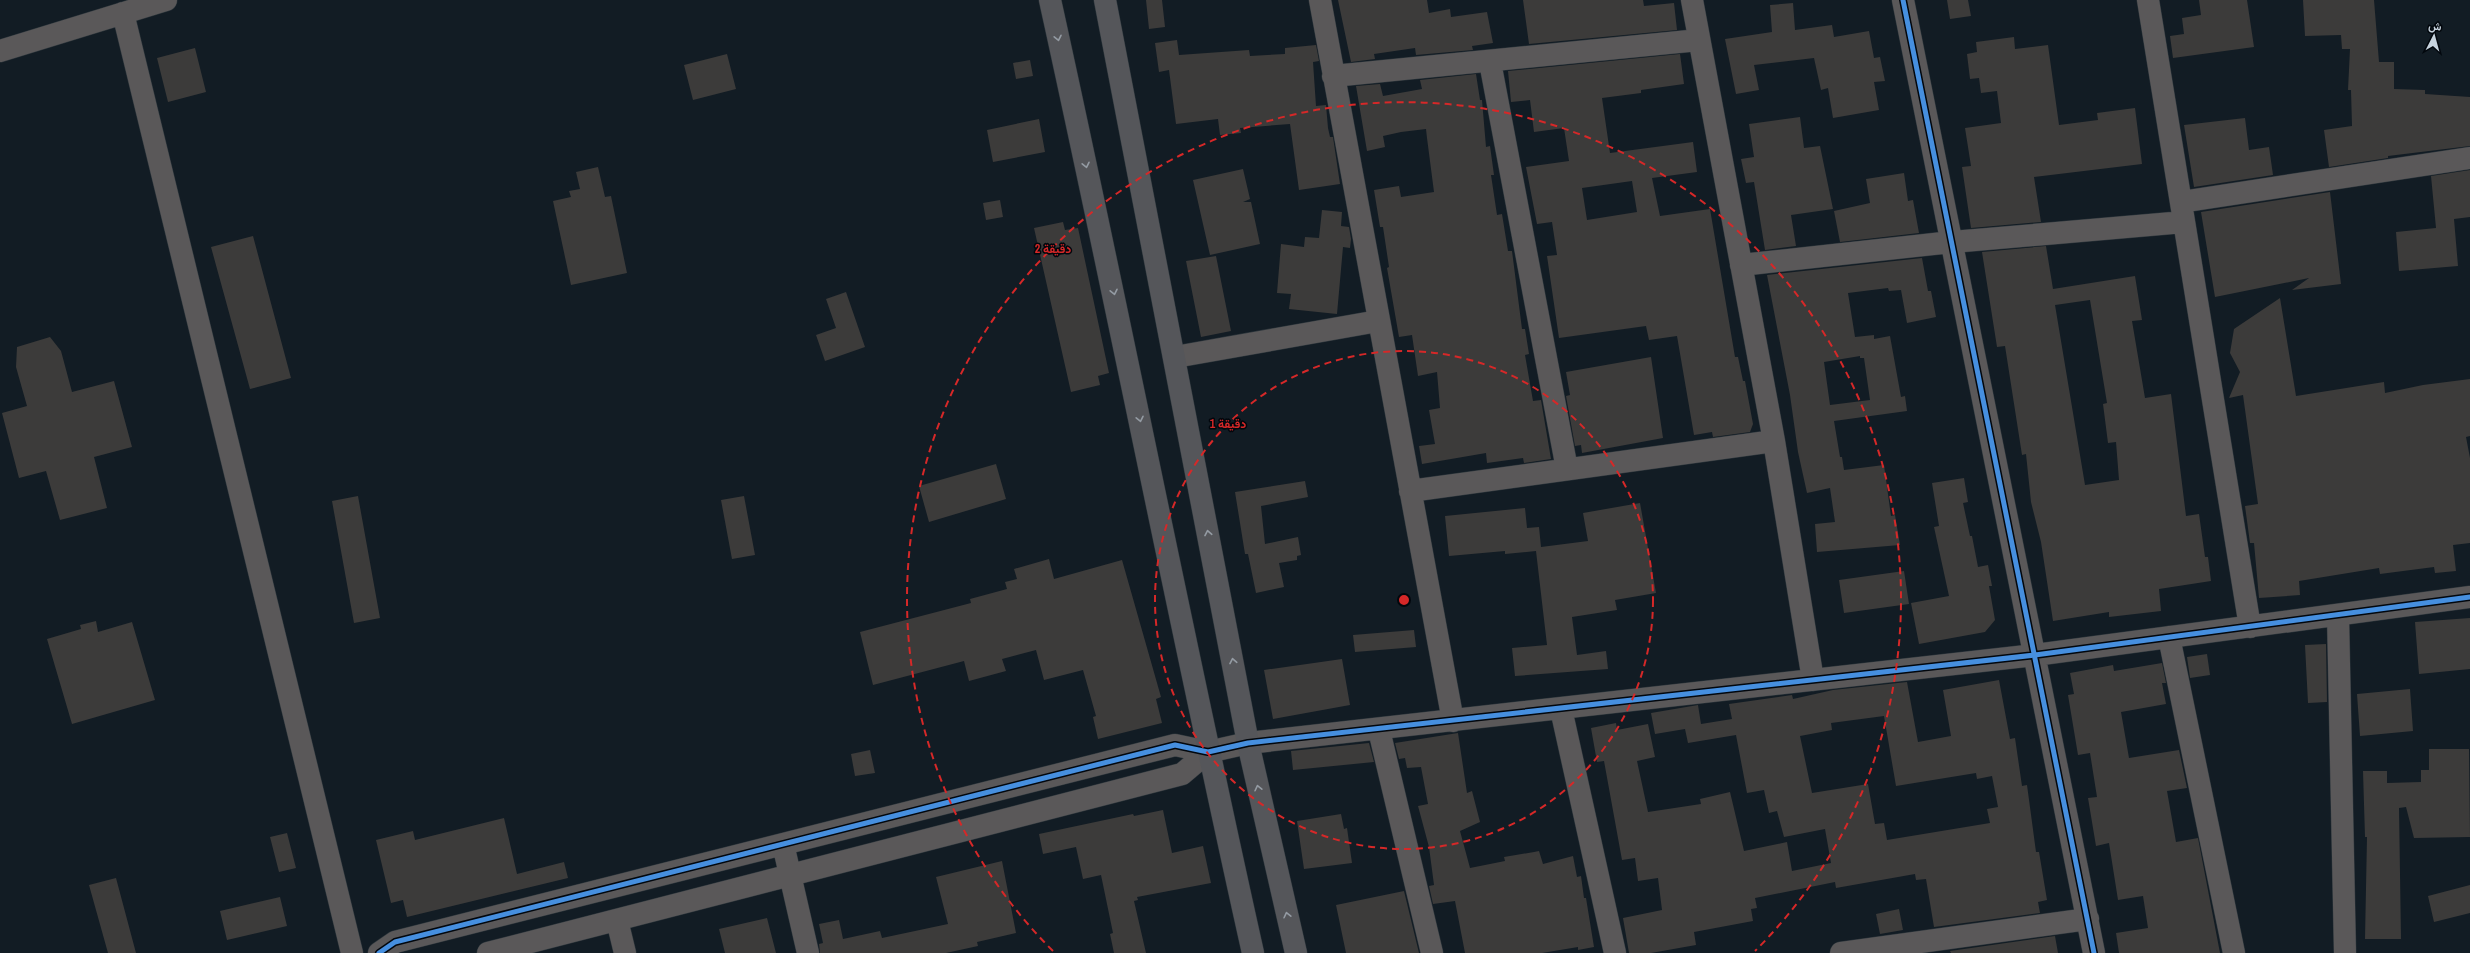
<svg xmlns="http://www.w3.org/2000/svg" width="2470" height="953" viewBox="0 0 2470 953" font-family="'Archivo Narrow',Vazirmatn,sans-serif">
<rect width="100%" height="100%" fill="#121c24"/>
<path fill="#3c3b3a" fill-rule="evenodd" d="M1146,0H1162L1165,27L1149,29Z
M1338,0H1427L1429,13L1450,9L1451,17L1487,12L1493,43L1472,46L1473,50L1416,55L1415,48L1374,54L1375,59L1351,62Z
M1523,0H1643L1644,6L1674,3L1677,30L1529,44Z
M1947,0H1968L1971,16L1950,19Z
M2199,0H2247L2254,47L2173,58L2170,36L2184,34L2182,18L2201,15Z
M2303,0H2374L2379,62H2394V89L2425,90V94L2470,97V146L2388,156V158L2329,167L2324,130L2352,126L2351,90H2348L2350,49H2342L2341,35L2305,36Z
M1793,3L1795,30L1832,25L1834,37L1869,31L1874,58L1880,57L1885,81L1874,82L1879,110L1833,118L1828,88L1821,90L1814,58L1754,65L1759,90L1736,94L1725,39L1772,32L1770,5Z
M2014,37L2015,49L2048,45L2059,125L2098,120L2097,113L2135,108L2142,164L2034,177L2041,222L1971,228L1962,167L1971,166L1965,128L2001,123L1997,91L1981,93L1979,78L1970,79L1967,54L1977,52L1976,42Z
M1177,40L1179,55L1249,50L1250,56L1285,54V48L1316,45L1319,61L1313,62L1316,106L1326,105L1328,128L1330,137H1333L1340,184L1299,190L1290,124L1240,128L1241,133L1220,135L1218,119L1176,124L1169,70L1159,72L1155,43Z
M195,48L206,92L168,102L157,58Z
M727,54L736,89L693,100L684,65Z
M1680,54L1684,84L1641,90V93L1602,98L1610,153L1693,142L1697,172L1652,178L1660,216L1710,209L1735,357H1738L1743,381H1745L1753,424L1750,432L1713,437L1712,432L1694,435L1677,336L1649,340L1646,326L1559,338L1547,256L1557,255L1552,222L1537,224L1526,167L1569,161L1564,128L1534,132L1530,100L1511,102L1508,71ZM1632,181L1637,212L1587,220L1582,188Z
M1030,60L1033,76L1016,79L1013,63Z
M1476,74L1480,100H1482L1486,147L1490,146L1494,175H1491L1497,215L1502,214L1508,251H1512L1522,329H1525L1529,354L1525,355L1533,401L1541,400L1551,459L1524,463L1523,458L1487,463L1486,453L1422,464L1419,446L1435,444L1429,410L1440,408L1437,372L1418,376L1412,335L1399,337L1387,268L1389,267L1383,227H1380L1374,190L1399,186L1401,197L1434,192L1427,138L1426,129L1401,132L1383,136L1385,147L1367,151L1356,86L1380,84L1383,96L1422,89L1420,80Z
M1800,117L1804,148L1820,146L1833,209L1791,215L1796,246L1765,250L1754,182L1746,183L1741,159L1754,157L1749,124Z
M2245,118L2249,150L2269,147L2273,175L2194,187L2184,125Z
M1039,119L1045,152L993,162L987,130Z
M598,167L605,197L611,196L627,273L571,285L553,201L571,197L569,191L580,189L576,172Z
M1243,169L1250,199L1243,202H1251L1260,244L1210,255L1193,180Z
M2470,170V217L2454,219L2458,266L2399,271L2396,232L2436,228L2431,176Z
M1904,173L1908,201L1913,200L1919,233L1840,242L1834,211L1870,203L1866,179Z
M2330,192L2341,284L2292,290L2309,278L2215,297L2201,212Z
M1000,200L1003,217L986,220L983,203Z
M1322,210L1342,212L1341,226L1349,227L1351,239L1350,248L1343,247L1337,314L1289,309L1291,294L1277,293L1281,244L1304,247L1305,237L1319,238Z
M1063,222L1065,230L1078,228L1109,373L1098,376L1100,385L1071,392L1034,228Z
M253,236L291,378L250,389L211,247Z
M2046,246L2053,289L2135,276L2142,320L2132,321L2145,398L2171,394L2186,516L2199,514L2205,557H2208L2211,581L2159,589L2161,611L2109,617V612L2053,621L2041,542L2031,502L2026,454L2022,455L2005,346L1997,347L1982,252ZM2090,300L2107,403L2103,404L2108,443L2116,442L2119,480L2085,485L2055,305Z
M1216,256L1231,331L1201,337L1186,261Z
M1922,258L1928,291H1931L1936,317L1907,323L1901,290L1889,291L1888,288L1848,293L1855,337L1874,335V339L1890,336L1901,397L1905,396L1907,411L1834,421L1840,457H1842L1844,470L1884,465L1891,516L1895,515L1900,545L1817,552L1815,524L1835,522L1830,488L1807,493L1798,452L1790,395L1767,275ZM1860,356V358H1864L1870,400L1830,405L1824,362Z
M846,292L865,347L825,361L816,335L836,328L826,299Z
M2280,298L2296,396L2384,382L2385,393L2423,385L2470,379V436L2466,437L2470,458V543L2453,545L2456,571L2435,573L2434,567L2380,574L2379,568L2299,581L2300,595L2259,598L2254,543H2250L2245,506L2258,504L2243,395L2229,398L2240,372L2230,353L2234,329Z
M50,337L61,351L72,392L114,381L132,447L94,457L107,508L60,520L46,471L19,478L2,413L27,406L16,367L17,347Z
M1651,357L1663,438L1582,453L1581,445L1575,446L1566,396L1570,395L1566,372Z
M996,464L1006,499L929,522L919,486Z
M1964,478L1968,502L1963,503L1970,536H1972L1978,567L1988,565L1992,586H1989L1995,620L1985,632L1919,644L1911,603L1949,596L1934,527L1939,526L1932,483Z
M1305,481L1308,497L1261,506L1265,544L1298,537L1301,555L1297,556V560L1279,563L1284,587L1256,593L1248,554H1245L1235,492Z
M358,496L380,618L354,623L332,501Z
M744,496L755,555L732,559L721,500Z
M1640,503L1656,593L1615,600L1617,610L1572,617L1577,655L1606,651L1608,669L1515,676L1512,648L1547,645L1536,551L1505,554V551L1449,556L1445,516L1525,508L1527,528L1539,527L1541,547L1588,541L1583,513Z
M1049,559L1054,579L1122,560L1161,697L1156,699L1162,723L1098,739L1093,717L1096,716L1083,670L1044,680L1036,650L1002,659L1006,671L969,681L964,661L873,685L860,632L971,603L970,599L1007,589L1005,582L1017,579L1014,569Z
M1904,571L1909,604L1844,613L1839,580Z
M2470,618V669L2419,674L2415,622Z
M96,621L98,632L132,622L155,700L72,724L47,639L81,629L80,625Z
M1414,630L1416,647L1355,652L1353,635Z
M2326,644L2327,702L2308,703L2305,645Z
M2207,654L2210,675L2190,678L2187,657Z
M1342,659L1350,705L1273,719L1264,670Z
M2162,663L2166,683H2162L2166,704L2121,712L2129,758L2179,750L2187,788L2167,791L2176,842L2198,838L2220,953H2119L2116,933L2148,928L2143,896L2118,900L2109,843L2096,846L2088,798L2097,797L2090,753L2078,755L2068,695L2074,694L2070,673L2113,665L2114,671Z
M1999,680L2010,739L2015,738L2022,786L2027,785L2036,852H2039L2047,900L2038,902L2040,913L1934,927L1926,879L1916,880L1915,874L1836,888L1835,882L1755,898L1757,908L1751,909L1753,921L1694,932L1696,945L1651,953H1629L1623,918L1662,910L1658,878L1638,881L1635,858L1622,860L1604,761L1597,762L1591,728L1616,723L1617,730L1648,724L1655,757L1637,761L1648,812L1701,804L1700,799L1730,792L1744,851L1787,842L1792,871L1831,863L1825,829L1784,837L1777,811L1769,813L1764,790L1747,793L1736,735L1688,743L1685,729L1655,734L1651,713L1698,705L1701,724L1732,719L1729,704L1792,695L1793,699L1833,690L1907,682L1918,742L1951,736L1943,690ZM1884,716L1896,786L1976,773L1977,779L1992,776L1998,807L1987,809L1990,823L1887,840L1884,823L1875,824L1868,784L1812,793L1800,736L1832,730L1831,723Z
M2410,689L2413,731L2360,736L2357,694Z
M1458,733L1467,793L1472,791L1480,822L1460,831L1470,868L1505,861L1504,857L1534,852L1539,851L1543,864L1573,856L1577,877L1581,876L1584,898H1586L1594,947L1578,950V947L1542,953H1465L1455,901L1433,904L1429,886L1434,885L1429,847L1418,806L1428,804L1421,767L1407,768L1405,758L1399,759L1395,743Z
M1369,743L1374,762L1293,770L1291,751Z
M2429,749H2469L2470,837L2414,838L2406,807L2399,808L2401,939H2365L2367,837H2365L2363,771H2387V783L2421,782V770H2429Z
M870,750L875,773L855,776L851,754Z
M1163,810L1172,853L1203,846L1211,883L1137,897L1138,900L1134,901L1146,953H1114L1110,934L1113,933L1101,875L1083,879L1076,847L1043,854L1039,834L1133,814L1134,816Z
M1341,814L1344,829L1347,828L1352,863L1304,869L1297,821Z
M504,818L517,874L564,862L568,878L407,917L403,900L391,903L376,840L413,831L415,840Z
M287,833L296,868L279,872L270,837Z
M1002,861L1016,933L977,942L978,946L946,953H820L819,944L823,943L819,924L839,920L843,939L880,931L882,938L948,924L936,877Z
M116,878L136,953H108L89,885Z
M2470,885V913L2434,922L2428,896Z
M1404,891L1419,953H1346L1336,905Z
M280,897L287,926L227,940L220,911Z
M1899,909L1903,930L1880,934L1876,914Z
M767,918L776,953H725L719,929Z
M2055,936L2058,953H1951L1950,951Z"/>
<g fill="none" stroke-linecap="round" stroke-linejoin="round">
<defs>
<path id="minor" d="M1320,0L1453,721
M1692,0L1774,441L1813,680
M1903,0L2094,953
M2148,0L2250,627
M123,13L352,953
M0,51L166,0
M1490,62L1567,469
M1333,76L1699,40
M2181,202L2469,158
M1741,265L1952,242L2184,222
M1175,357L1378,321
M1410,491L1774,441
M2338,615L2345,953
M2169,637L2234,953
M1561,709L1615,953
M1379,730L1432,953
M783,844L808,953
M617,920L625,953
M379,953L395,942L1175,745L1208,752L1248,743L2035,655L2470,597
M488,953L1182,774L1208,752
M1841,953L2088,919"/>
<path id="highway" d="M1050,0C1120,317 1182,636 1253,953
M1105,0L1248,743L1296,953"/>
</defs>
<use href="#minor" stroke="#2d363c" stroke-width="23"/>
<use href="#highway" stroke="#2d363c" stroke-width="23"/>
<use href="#minor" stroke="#5a5859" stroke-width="22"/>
<use href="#highway" stroke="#55565a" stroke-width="22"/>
<defs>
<path id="cycleway" d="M1903,0L2094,953
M379,953L395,942L1175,745L1208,752L1248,743L2035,655L2470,597"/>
</defs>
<use href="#cycleway" stroke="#02070d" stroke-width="8"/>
<use href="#cycleway" stroke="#468fdf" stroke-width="5"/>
</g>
<defs><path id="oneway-chevron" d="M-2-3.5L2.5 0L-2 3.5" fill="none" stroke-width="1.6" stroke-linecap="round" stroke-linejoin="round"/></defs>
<g stroke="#949ba3">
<use href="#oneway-chevron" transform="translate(1058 38) rotate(78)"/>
<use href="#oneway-chevron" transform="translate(1086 165) rotate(78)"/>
<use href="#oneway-chevron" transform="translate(1114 292) rotate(78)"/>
<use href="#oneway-chevron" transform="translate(1140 419) rotate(78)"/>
<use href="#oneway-chevron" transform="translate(1208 533) rotate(-101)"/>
<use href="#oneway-chevron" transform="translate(1233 661) rotate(-101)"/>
<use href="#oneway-chevron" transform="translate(1258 788) rotate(-103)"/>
<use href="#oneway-chevron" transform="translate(1287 915) rotate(-103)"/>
</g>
<g fill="none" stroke="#d62828" stroke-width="2" stroke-dasharray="7 5">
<circle cx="1404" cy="600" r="249"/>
<path d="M1053 951A497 497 0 1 1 1755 951"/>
</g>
<circle cx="1404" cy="600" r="6" fill="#d62828" stroke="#02070d" stroke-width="2"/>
<g font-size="12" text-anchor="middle" font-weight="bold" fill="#d62828" stroke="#02070d" stroke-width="3" stroke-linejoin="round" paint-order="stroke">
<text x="1053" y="253">2 دقيقة</text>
<text x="1228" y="428">1 دقيقة</text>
</g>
<g transform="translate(2434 36) rotate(6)" stroke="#02070d" stroke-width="3" paint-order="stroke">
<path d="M0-3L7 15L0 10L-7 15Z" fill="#c7d3de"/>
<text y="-6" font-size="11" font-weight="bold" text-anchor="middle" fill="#c7d3de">ش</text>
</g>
</svg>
